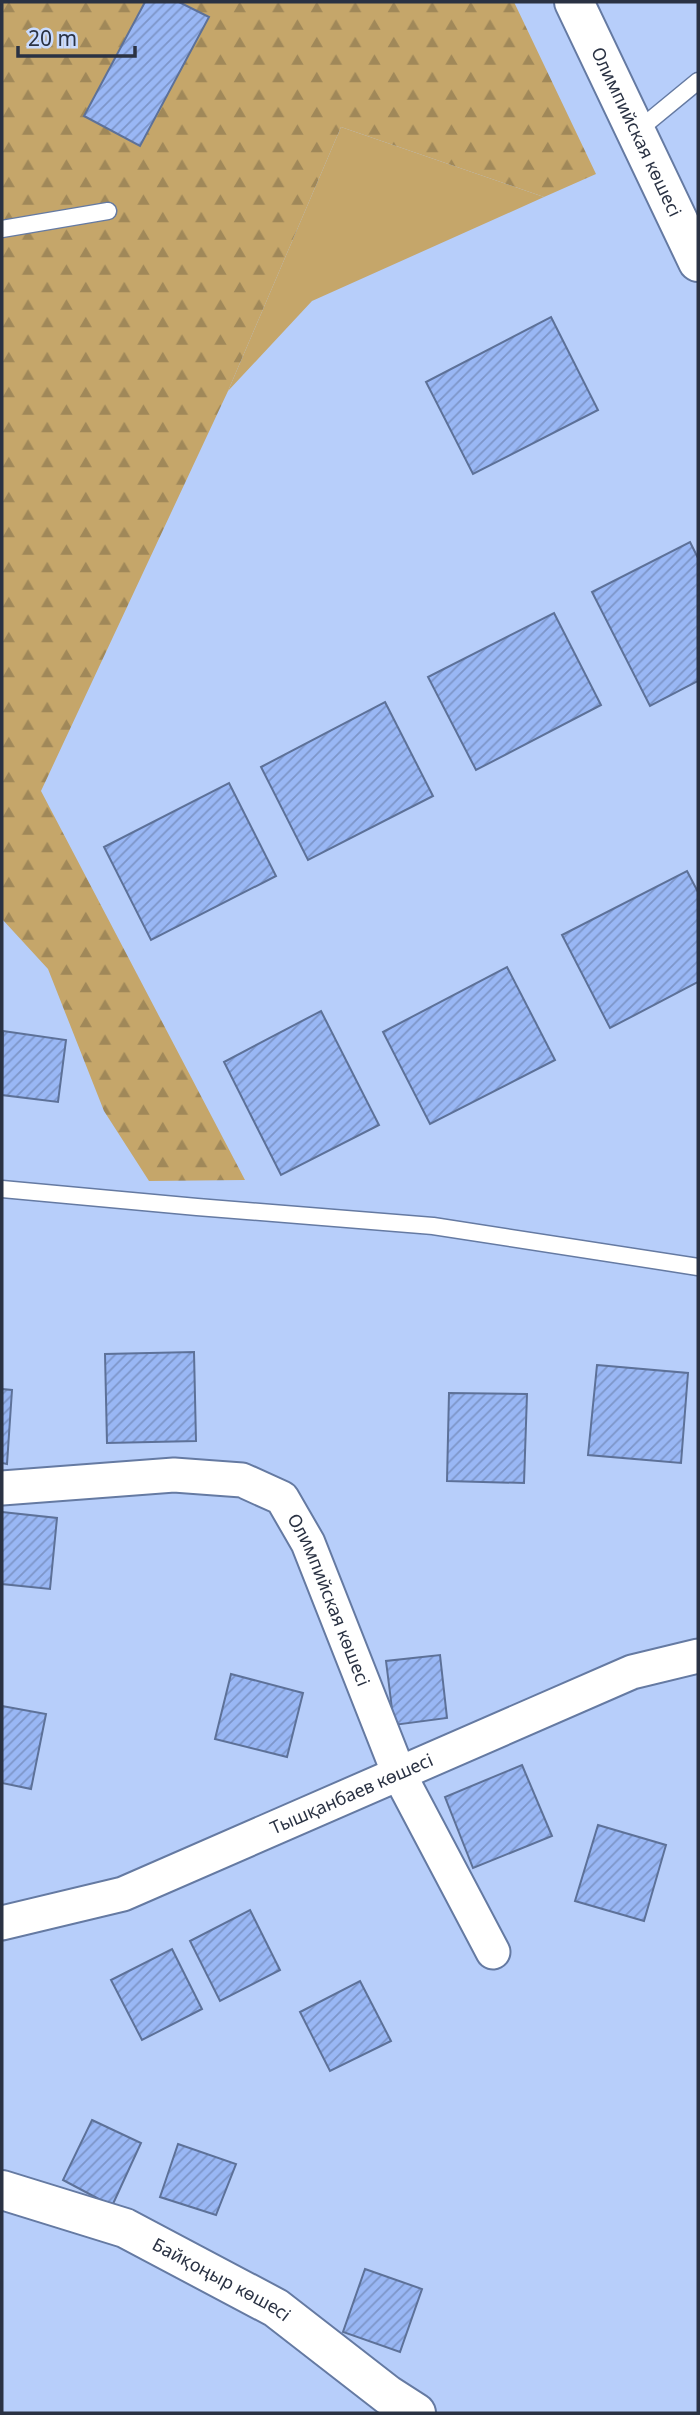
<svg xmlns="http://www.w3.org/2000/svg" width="700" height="2415" viewBox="0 0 700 2415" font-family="'Noto Sans',sans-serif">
<defs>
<pattern id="forest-firs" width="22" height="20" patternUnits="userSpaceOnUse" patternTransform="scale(1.75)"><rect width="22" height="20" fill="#c5a66a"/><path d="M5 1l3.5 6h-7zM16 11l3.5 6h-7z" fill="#a08859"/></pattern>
<pattern id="building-hatch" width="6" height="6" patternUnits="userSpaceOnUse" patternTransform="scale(1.75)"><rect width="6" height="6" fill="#99b7f5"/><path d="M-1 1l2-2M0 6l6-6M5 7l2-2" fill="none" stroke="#7d95c8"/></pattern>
</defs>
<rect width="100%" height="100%" fill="#b7cefa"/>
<path fill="#c5a66a" d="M341,127L544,197L312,301L228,391Z"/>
<path fill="url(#forest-firs)" d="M2,2H514L596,174L544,197L341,127L228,391L41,791L245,1180L149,1181L104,1111L48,969L2,919Z"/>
<path fill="url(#building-hatch)" stroke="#5d7198" stroke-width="2" d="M145,2H179L209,17L140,146L84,116Z
M551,317L598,410L473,474L426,382Z
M690,542L698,558V681L650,706L592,592Z
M554,613L601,705L476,770L428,677Z
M385,702L433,796L308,860L261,767Z
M229,783L276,876L151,940L104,847Z
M687,871L698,892V982L610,1028L562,935Z
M507,967L555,1060L430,1124L383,1032Z
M321,1011L379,1125L281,1175L224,1062Z
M3,1031L66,1040L58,1102L2,1095Z
M194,1352L196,1441L107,1443L105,1354Z
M597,1365L688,1373L681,1463L588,1455Z
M2,1389L12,1390L7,1464L2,1463Z
M449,1393L527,1394L524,1483L447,1481Z
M2,1512L57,1518L50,1589L2,1584Z
M440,1655L447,1718L394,1725L386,1661Z
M231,1674L303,1693L287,1757L215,1739Z
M2,1706L46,1714L31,1789L2,1783Z
M522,1765L552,1836L473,1868L445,1797Z
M598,1825L666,1845L644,1921L575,1901Z
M250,1910L280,1970L220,2001L190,1941Z
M172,1949L202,2009L142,2040L111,1980Z
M360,1981L391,2041L330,2071L300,2012Z
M92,2120L141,2143L112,2206L63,2180Z
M178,2144L236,2164L216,2215L160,2197Z
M365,2269L422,2289L400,2352L343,2332Z"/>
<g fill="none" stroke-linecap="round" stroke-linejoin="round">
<defs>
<path id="service" d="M636,132L698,81
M2,229L108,211
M2,1189L197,1207L433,1226L698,1267"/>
<g id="minor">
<path id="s1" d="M2,1488L174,1475L242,1480L282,1498L308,1543L399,1774L493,1952"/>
<path id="s2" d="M2,1923L123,1894L632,1672L698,1656"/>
</g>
<g id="tertiary">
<path id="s3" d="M574,2L698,262"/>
<path id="s4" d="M2,2190L125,2228L276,2308L388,2395L416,2413"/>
</g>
</defs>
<use href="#service" stroke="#657aa2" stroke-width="19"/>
<use href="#minor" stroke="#657aa2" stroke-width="37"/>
<use href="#tertiary" stroke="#657aa2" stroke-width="42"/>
<use href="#service" stroke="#fff" stroke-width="16"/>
<use href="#minor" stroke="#fff" stroke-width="33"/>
<use href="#tertiary" stroke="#fff" stroke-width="38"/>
</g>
<g text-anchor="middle" stroke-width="7" stroke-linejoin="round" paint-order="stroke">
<g font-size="18" fill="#2a3243" stroke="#c9dbff">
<text dy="6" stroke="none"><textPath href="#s3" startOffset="144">Олимпийская көшесі</textPath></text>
<text dy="6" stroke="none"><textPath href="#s1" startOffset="397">Олимпийская көшесі</textPath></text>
<text dy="6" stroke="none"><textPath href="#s2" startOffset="374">Тышқанбаев көшесі</textPath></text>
<text dy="6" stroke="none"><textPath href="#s4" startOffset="238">Байқоңыр көшесі</textPath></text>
</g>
</g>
<rect width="700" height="2415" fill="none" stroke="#2a3243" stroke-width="7"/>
<path d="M18 46v10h117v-10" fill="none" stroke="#2a3243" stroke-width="3.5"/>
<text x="28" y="46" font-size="21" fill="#2a3243" stroke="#c9dbff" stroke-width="5" paint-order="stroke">20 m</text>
</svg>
